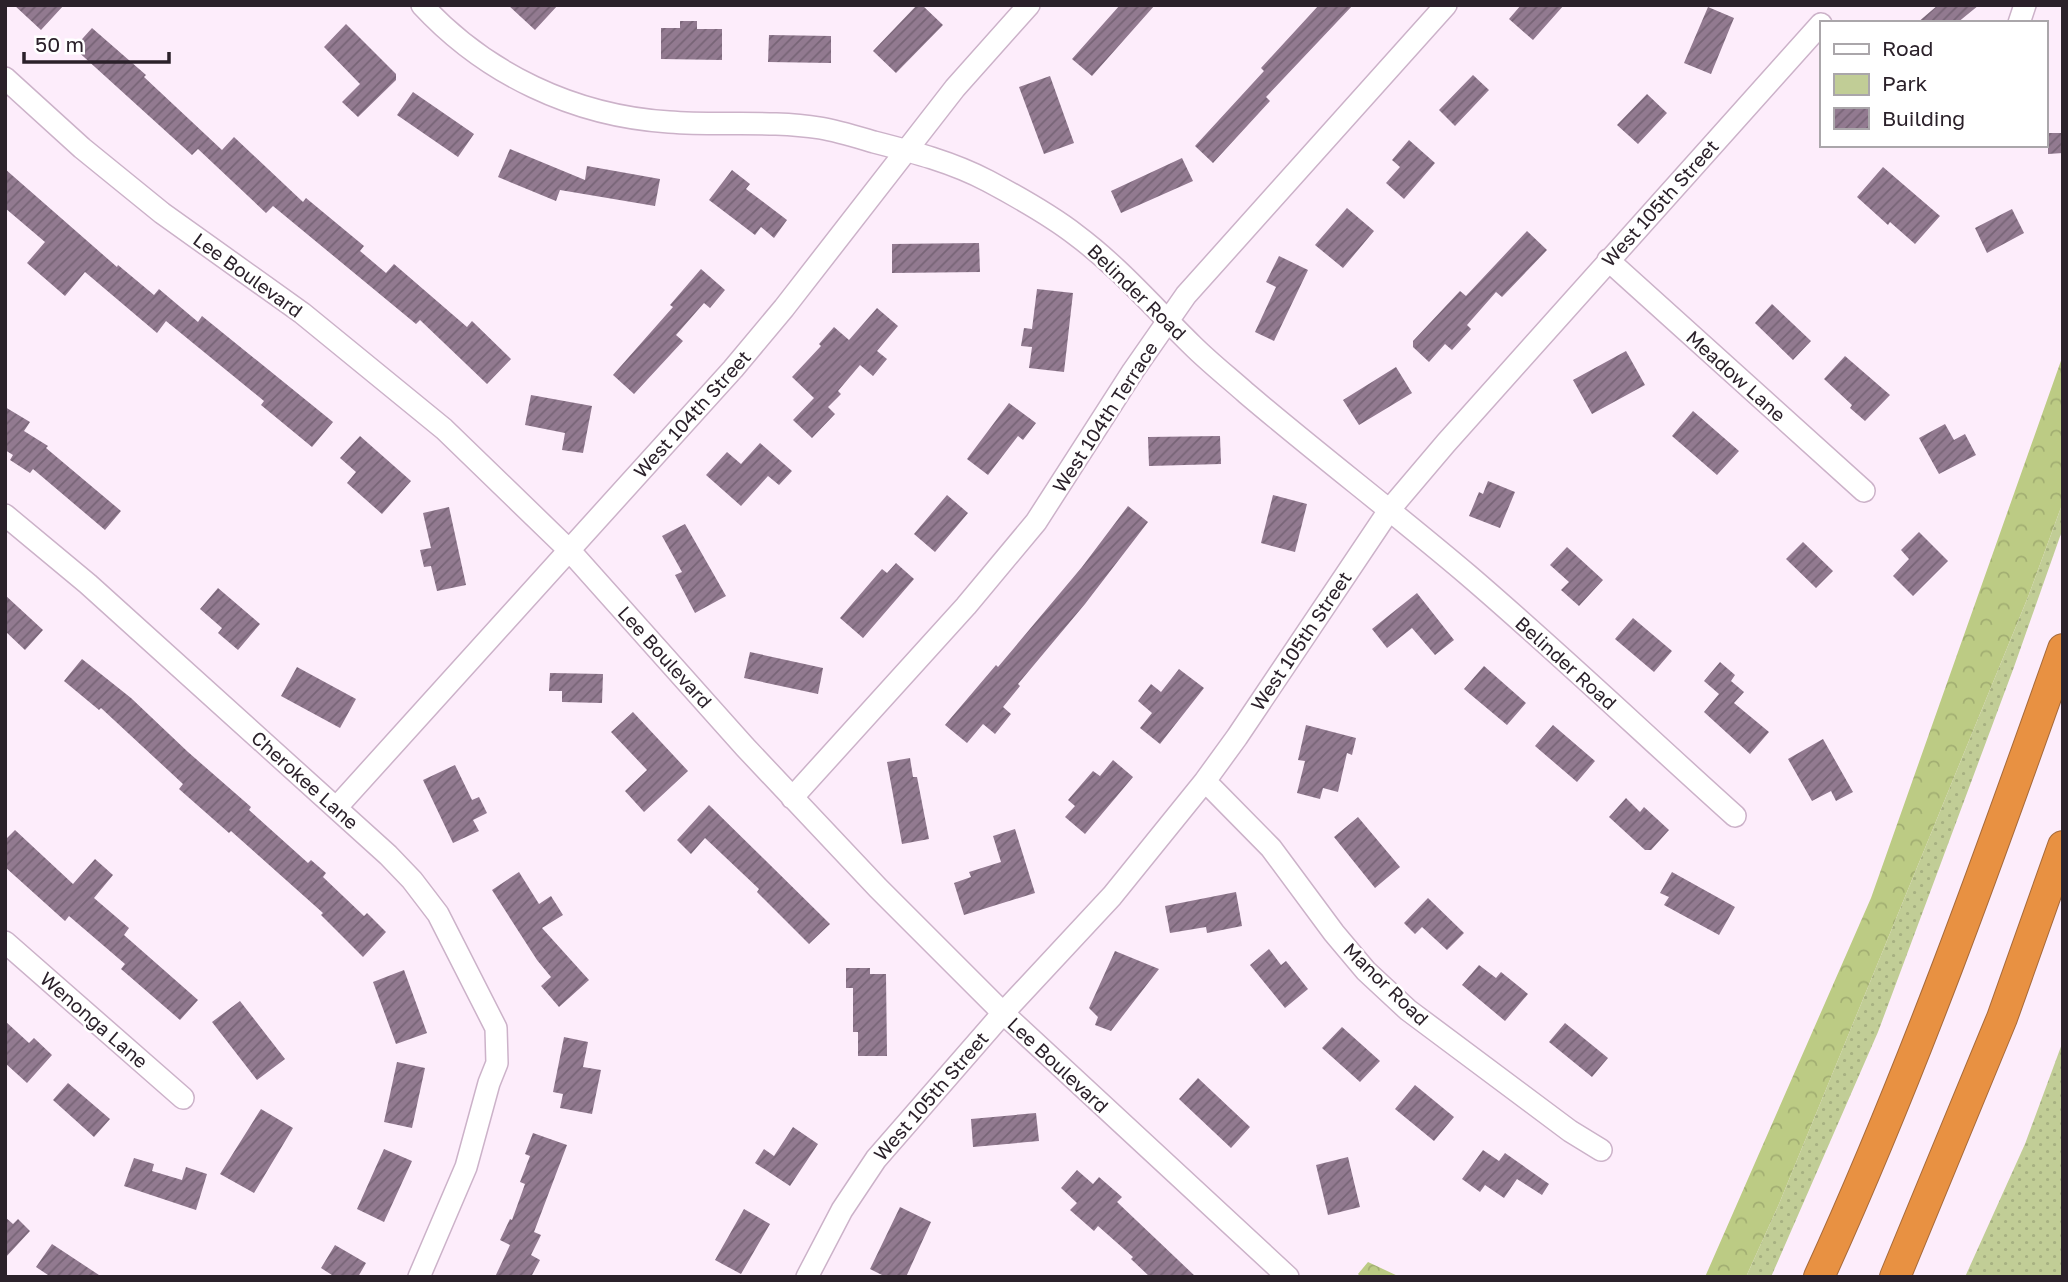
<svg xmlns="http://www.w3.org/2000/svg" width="2068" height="1282" viewBox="0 0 2068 1282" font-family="'Golos Text',sans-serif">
<defs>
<pattern id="green-dots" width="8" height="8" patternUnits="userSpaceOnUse" patternTransform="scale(1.75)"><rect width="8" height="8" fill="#c1cd96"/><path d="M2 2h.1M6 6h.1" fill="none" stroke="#a6b081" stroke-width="1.8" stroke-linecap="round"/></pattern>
<pattern id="forest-crowns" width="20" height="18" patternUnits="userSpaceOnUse" patternTransform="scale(1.75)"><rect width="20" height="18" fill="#bccb84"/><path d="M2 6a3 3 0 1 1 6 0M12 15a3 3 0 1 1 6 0" fill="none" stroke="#a2ae72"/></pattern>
<pattern id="building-hatch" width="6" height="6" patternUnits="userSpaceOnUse" patternTransform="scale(1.75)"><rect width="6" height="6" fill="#927a90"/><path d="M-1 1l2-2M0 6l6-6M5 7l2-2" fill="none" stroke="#776476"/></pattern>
</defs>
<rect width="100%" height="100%" fill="#fdedfb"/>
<path fill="url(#green-dots)" d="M2063,502V528L2014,667L1878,1032L1771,1277H1746L1779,1204L2028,597Z
M2063,1041V1277H1965L2025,1144Z"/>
<path fill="url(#forest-crowns)" d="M2063,355V502L2028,597L1779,1204L1746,1277H1705L1871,898Z
M1368,1262L1400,1277H1361L1358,1274Z"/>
<path fill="url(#building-hatch)" d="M14,5H64L41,30Z
M508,5H558L535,30Z
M917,5H922L943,25L896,73L873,51Z
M1120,5H1155L1092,76L1072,59Z
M1319,5H1353L1266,97L1270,101L1213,163L1195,146L1264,71L1261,68Z
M1521,5H1564L1533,40L1509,19Z
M1938,5H1979L1957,23H1917Z
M1708,7L1734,18L1711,74L1684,63Z
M680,21H697V29H722V60L661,59V28H680Z
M346,24L396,74V80L358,117L342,102L360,84L324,47Z
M92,28L146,75L144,77L222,150L234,137L303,202L306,198L364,246L360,251L386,273L394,264L467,327L472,321L511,359L487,384L420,320L416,324L273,206L266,213L198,149L192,155L74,48Z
M769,35L831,36V63L768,62Z
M1473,75L1489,90L1455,126L1439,110Z
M1050,76L1074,143L1044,154L1019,87Z
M413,92L474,134L458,157L397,115Z
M1647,94L1667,113L1638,144L1617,125Z
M2048,133H2063V153L2048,154Z
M1409,140L1435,163L1404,199L1386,183L1400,167L1392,160Z
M510,149L585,180L587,166L660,179L655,206L560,190L556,201L498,177Z
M1182,158L1193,181L1121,213L1111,191Z
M1883,167L1940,216L1915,244L1890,222L1888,225L1857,197Z
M5,169L117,267L118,265L154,295L159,289L198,322L202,316L333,422L312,447L261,405L264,401L166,321L157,333L85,272L65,296L27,263L45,242L5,208Z
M732,170L750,184L746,189L787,220L774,238L761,227L755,235L709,200Z
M1347,208L1374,231L1343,268L1315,245Z
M2012,209L2024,233L1987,253L1975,228Z
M1527,231L1547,250L1502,297L1496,292L1467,325L1471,329L1452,350L1445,344L1429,362L1413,347V341L1460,291L1466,296Z
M979,243L980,272L892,273V244Z
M1279,256L1308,270L1274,341L1255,332L1276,287L1266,282Z
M701,269L725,290L710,308L704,303L676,335L683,341L634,394L613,375L673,307L670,305Z
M1037,289L1073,293L1064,372L1029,368L1032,347L1021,346L1024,328L1032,329Z
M1772,304L1811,341L1793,360L1755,323Z
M877,308L898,326L877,351L887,359L873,376L860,365L838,391L841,394L828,407L835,414L812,438L793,420L814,398L792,377L821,346L819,344L834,327L849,340Z
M1626,351L1645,385L1592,414L1573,380Z
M1845,356L1890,395L1865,421L1850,408L1852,405L1824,379Z
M1396,367L1412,393L1359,425L1343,400Z
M531,395L592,406L583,453L562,450L565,433L525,425Z
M1009,403L1036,423L1023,440L1018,436L988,475L967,459Z
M5,407L30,422L24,431L48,446L46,448L121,511L105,530L33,469L30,473L10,460L13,455L5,450Z
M1693,411L1739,451L1717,475L1672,436Z
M1945,424L1954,440L1965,434L1976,455L1939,474L1919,438Z
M360,436L411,481L382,514L347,483L356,472L340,458Z
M1220,436L1221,464L1149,466L1148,437Z
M760,443L792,471L779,485L768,476L741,506L706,475L727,452L741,464Z
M1488,481L1515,492L1500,528L1469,516L1479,492L1483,494Z
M947,495L968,513L935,552L914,534Z
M1273,495L1307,504L1295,552L1261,543Z
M1128,506L1148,522L1085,604L1018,684L1020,686L1003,707L1011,714L995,734L983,724L967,743L945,725L996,665L998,667L1082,567Z
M449,507L466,585L437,591L431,566L424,567L420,550L431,548L423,513Z
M685,524L726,596L695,613L675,575L682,572L662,536Z
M1919,532L1948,561L1913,596L1893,576L1909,559L1901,550Z
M1803,542L1833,571L1816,588L1786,559Z
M1567,547L1603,580L1579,606L1561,590L1569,582L1550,565Z
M896,563L914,579L863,638L840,618L882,569L887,573Z
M218,588L260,624L238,650L218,633L222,628L200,609Z
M1417,593L1454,640L1435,655L1412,628L1387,648L1372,629Z
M5,595L43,630L25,650L5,631Z
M1633,618L1672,651L1654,672L1615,639Z
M750,652L823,668L818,694L744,678Z
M82,659L131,698L188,752L251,807L249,810L308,863L311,860L326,873L323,877L364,916L367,913L386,932L363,957L321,915L323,913L231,831L229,833L179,789L183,784L101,708L99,710L64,681Z
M1720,662L1735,675L1731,681L1744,692L1734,703L1769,732L1750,754L1704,712L1719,694L1704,681Z
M1484,666L1526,703L1507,725L1464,689Z
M297,667L356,699L340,728L281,696Z
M1179,669L1204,688L1160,744L1140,728L1152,713L1138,701L1151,684L1161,692Z
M550,673L603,674L602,703L562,702V691H549Z
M633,712L688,771L644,812L625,791L647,770L611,732Z
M1306,725L1356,738L1352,755L1347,753L1338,792L1323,788L1320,799L1297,793L1305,761L1298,760Z
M1553,725L1595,761L1577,782L1535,746Z
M1823,739L1853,792L1836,801L1831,791L1812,801L1788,759Z
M910,758L913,777H917L929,839L902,844L887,762Z
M1113,760L1133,777L1085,834L1065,817L1075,806L1068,800L1093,771L1100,776Z
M455,765L472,800L479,797L487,813L473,820L479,831L453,843L423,780Z
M1626,798L1640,812L1644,807L1669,830L1651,850H1645L1609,817Z
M709,805L830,924L809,944L757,892L759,889L705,838L691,854L677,840Z
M1358,817L1400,867L1375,888L1334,837Z
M1015,829L1035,893L964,915L954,883L971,877L969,872L1001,862L993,836Z
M15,830L73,884L95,859L113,875L94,898L129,928L124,935L198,1000L180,1020L121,969L125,964L69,916L65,921L5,867V840Z
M519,872L539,904L551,896L563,915L542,928L589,980L559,1007L541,986L551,977L537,960L492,890Z
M1672,872L1735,907L1719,935L1664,905L1669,897L1660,893Z
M1236,892L1242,926L1207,933L1206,927L1170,933L1165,906Z
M1428,898L1464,933L1447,950L1422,927L1415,934L1404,923Z
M1269,949L1281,965L1286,961L1308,989L1285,1008L1250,965Z
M1115,951L1159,969L1111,1031L1095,1025L1098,1017L1089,1008Z
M1479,965L1496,978L1501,972L1528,994L1505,1021L1462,985Z
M846,968H870V974H886L887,1056H858V1032H853V988H846Z
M404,970L427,1033L396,1044L373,982Z
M240,1001L285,1059L257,1080L212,1022Z
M5,1021L29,1043L34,1038L52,1055L27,1083L5,1063Z
M1565,1023L1608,1058L1592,1077L1549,1042Z
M1342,1027L1380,1061L1360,1082L1322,1048Z
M564,1037L588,1042L583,1067L601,1070L592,1114L560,1108L563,1094L553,1092Z
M397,1062L425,1068L412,1128L384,1122Z
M1198,1078L1250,1127L1231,1148L1179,1099Z
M68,1083L110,1119L94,1137L53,1100Z
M1415,1085L1454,1117L1434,1141L1395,1109Z
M261,1109L293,1128L254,1193L220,1174Z
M1036,1113L1039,1141L973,1147L971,1119Z
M793,1127L818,1144L790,1186L755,1163L764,1149L774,1156Z
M533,1133L567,1145L534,1232L541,1235L531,1255L540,1260L531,1277H495L510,1245L500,1240L510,1219L512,1220L525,1184L520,1182L530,1156L525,1154Z
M384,1149L412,1161L384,1222L357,1209Z
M1483,1150L1499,1161L1505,1153L1549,1184L1542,1195L1517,1179L1504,1198L1485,1185L1480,1192L1462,1179Z
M1348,1157L1360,1207L1328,1215L1316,1165Z
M134,1158L154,1164L152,1171L182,1180L186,1167L207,1174L196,1210L124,1186Z
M1077,1170L1093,1184L1099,1177L1122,1197L1117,1202L1196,1277H1150L1131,1259L1133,1257L1098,1226L1094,1231L1070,1210L1077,1203L1061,1188Z
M900,1207L931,1222L906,1277H886L870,1269Z
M744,1209L770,1224L741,1274L715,1260Z
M5,1217L13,1224L18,1219L30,1231L5,1258Z
M52,1244L102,1277H51L36,1267Z
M335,1245L366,1263L358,1277H335L321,1268Z"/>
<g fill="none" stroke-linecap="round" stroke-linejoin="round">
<defs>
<path id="minor" d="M422,5C486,74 574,116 669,122C719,126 770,120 820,128C838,131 857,137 874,142C913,152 952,162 988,181C1018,197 1049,214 1076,235C1119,267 1154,308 1192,345C1209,362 1228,377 1246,393C1319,455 1395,513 1468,575C1559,653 1646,736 1735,816
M2019,23L2025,5
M5,78L82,148L162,213L302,313L444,429L570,551L745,747L878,888L1003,1013L1288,1277
M1608,260L1864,491
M5,515L88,584L388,855L412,880L438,914L496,1028L497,1063L489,1083L466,1167L419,1277
M1205,781L1271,848L1334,933L1366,971L1408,1010L1570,1131L1601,1150
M792,798L966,606L1036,522L1133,371L1186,295L1446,5
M336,808L733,369L784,308L955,88L1029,5
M5,942L183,1098
M807,1277L842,1210L876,1159L1003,1013L1112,896L1205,781L1237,737L1390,509L1446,443L1821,24"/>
<path id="highway" d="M1819,1277C1912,1073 1988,861 2063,649
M1895,1277L2002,1018L2063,846"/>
</defs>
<use href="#minor" stroke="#ccb2c9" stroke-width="24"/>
<use href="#highway" stroke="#a66a3a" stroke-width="32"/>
<use href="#minor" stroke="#fff" stroke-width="21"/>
<use href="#highway" stroke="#e89142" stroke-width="30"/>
</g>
<g text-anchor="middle" stroke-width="5" stroke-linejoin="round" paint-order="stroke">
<g font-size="19" fill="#2b212a" stroke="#fff">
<text transform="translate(1660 203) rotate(-48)" y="7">West 105th Street</text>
<text transform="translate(248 275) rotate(36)" y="7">Lee Boulevard</text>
<text transform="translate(1137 292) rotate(44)" y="7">Belinder Road</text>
<text transform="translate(1736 376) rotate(42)" y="7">Meadow Lane</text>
<text transform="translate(692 414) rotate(-48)" y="7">West 104th Street</text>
<text transform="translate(1105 417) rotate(-57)" y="7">West 104th Terrace</text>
<text transform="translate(1301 641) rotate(-56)" y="7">West 105th Street</text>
<text transform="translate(665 657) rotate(48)" y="7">Lee Boulevard</text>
<text transform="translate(1566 663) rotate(42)" y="7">Belinder Road</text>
<text transform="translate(305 780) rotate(42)" y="7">Cherokee Lane</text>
<text transform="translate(1386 984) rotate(44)" y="7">Manor Road</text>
<text transform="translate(94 1020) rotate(41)" y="7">Wenonga Lane</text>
<text transform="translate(1058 1065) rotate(43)" y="7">Lee Boulevard</text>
<text transform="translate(931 1096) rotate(-49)" y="7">West 105th Street</text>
</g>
</g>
<rect width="2068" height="1282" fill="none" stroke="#2b212a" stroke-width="14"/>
<rect x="1820" y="21" width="228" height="126" fill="#ffffff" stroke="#aaa6aa" stroke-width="2"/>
<rect x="1834" y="44" width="35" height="10" fill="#ffffff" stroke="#aaa6aa" stroke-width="2"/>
<text x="1882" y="56" font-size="21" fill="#2b212a">Road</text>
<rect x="1834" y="74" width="35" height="21" fill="#c1cd96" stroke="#aaa6aa" stroke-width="2"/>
<text x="1882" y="91" font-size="21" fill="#2b212a">Park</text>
<rect x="1834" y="108" width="35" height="21" fill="url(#building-hatch)" stroke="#aaa6aa" stroke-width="2"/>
<text x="1882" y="126" font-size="21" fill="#2b212a">Building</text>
<path d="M24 52v10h145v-10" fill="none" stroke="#2b212a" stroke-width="3.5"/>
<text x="35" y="52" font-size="21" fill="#2b212a" stroke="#ffffff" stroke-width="5" paint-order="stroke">50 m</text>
</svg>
